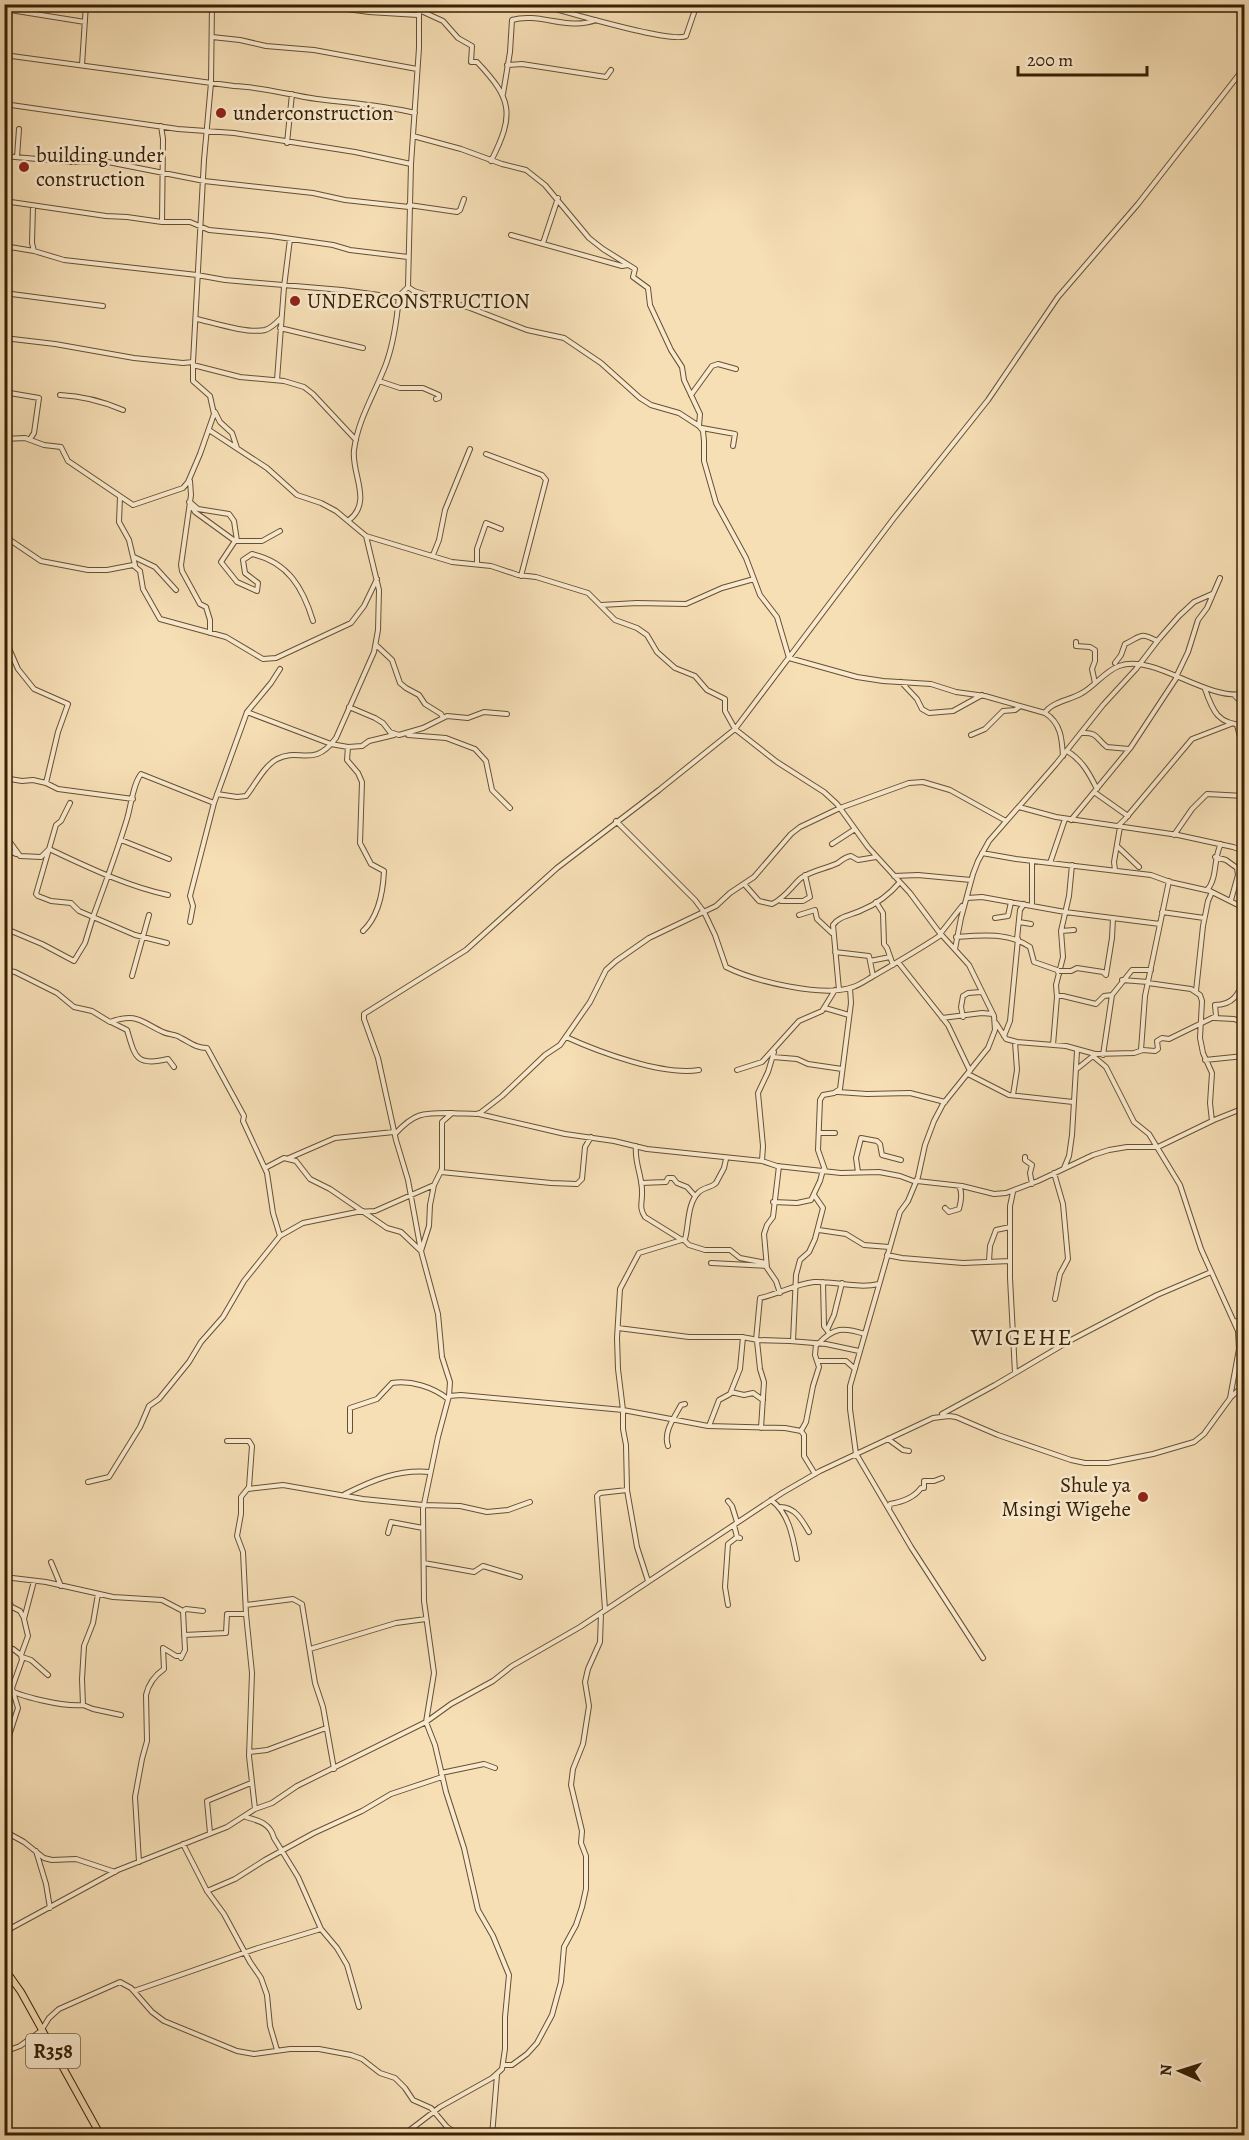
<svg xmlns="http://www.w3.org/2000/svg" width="1249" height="2140" viewBox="0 0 1249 2140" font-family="Alegreya,serif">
<rect width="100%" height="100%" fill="#f6deb5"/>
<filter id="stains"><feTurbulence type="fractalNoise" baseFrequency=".00333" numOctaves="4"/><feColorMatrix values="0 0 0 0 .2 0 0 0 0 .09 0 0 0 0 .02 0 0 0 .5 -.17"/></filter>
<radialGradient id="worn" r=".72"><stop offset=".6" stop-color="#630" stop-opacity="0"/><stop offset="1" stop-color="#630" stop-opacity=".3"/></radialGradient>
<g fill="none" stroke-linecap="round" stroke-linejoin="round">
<defs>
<path id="street" d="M311,4L369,12L418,15
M419,4V48L411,164L408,287L414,291L470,308L527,330L564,338L601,363L640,398L651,405L679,413L699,426L703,431L704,441V461L716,503L746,558L760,595L777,617L789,658L857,677L883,681L931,684L956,692L985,696L1045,713C1061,723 1062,739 1063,756
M537,4C560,10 671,44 686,36L697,4
M4,9L85,22
M419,10L443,21L458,38L472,46L471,62H477C512,99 515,114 491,161
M212,37L240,40L266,46L314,50L417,69
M4,55L234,86C262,87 289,95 317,99C350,103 383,105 415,113
M82,65L86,4
M507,65L522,64L606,77L611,70
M503,94L510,52L512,20C539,12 568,31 596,20
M4,104L178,129L234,133L355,152L411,164
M161,126L163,139L162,222
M413,136L461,149L502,164L526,170L545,185L589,238L603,249L635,269L633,277L648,288L650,305L671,350L682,367L684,380L700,414L699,426
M287,143L292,94
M4,156L71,162L103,161L204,181L313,193L345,200L409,207
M17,157L19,129
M4,201L106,216L127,217L162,222H190L209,230L271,236L333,245L350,250L408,257
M409,205L457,212L460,210L464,199
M33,206L32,243L34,251
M511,235L622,266L628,265
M543,243L558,198
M4,246L34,251L64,260L197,275L225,280L342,290L394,297L399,296L408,287
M4,293L103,306
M197,319C214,323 248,334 265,330C272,328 277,322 281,318
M280,328L363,348
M4,338L55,344L134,358L183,363L193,362L204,160L211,83L212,4
M193,365L240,377L284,381L304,387L313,394L356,440
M277,380L284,287L290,239
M379,381L400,388H423L439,395V398L436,399
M4,392L39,398L34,433L30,439
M60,395C83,396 102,401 123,410
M691,395L712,366L718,364L736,369
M215,412L220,422L232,433L237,448
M702,428L735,434L733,446
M209,430L267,468L297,495L321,503L336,511L366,536L452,562L491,566L518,575L536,577L588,593L615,620L637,628L647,635L657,652L675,668L695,676L707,690L725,699V711L735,729L777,762L824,792L837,804L868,847L910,893L939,932L969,965L994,1016L995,1030L988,1048L943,1104L934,1121L925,1145L918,1177L908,1201L900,1212L850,1386V1409L856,1454
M4,439L25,438L44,445L61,447L68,461L133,505L183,488L188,482L200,454L214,414L210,396L193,381V363
M486,454L542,475L546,480L521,576
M190,481L191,495L181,565L182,571L200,604L206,607L210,620V633
M120,497L119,522L129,540L135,565
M189,502L195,512L235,541L221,562L237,582L257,591L258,583L245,573L243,560L252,554C288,562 303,588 313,621
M190,502L198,509L229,514L234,521L237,541H262L280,531
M349,520C373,502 351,473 354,450C358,419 375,393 386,364C394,342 397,319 399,296
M4,536L41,561L88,570H107L133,565L140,571L143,589L160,619L226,637L263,659L276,658L351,623L364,606L377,579
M433,555L439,540L445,510L470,449
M134,557L155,567L176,590
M477,564V549L486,523L501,529
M601,605L637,603L686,604L722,588L754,579
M4,637L18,669L34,689L68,704L58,732L46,783
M1076,642V646L1090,647L1095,650V661L1092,669L1095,683
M376,645L392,660L400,683L406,688L419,695L425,704L441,714L443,718
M1115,663L1121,655L1125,644C1141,637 1139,631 1157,641
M1176,677L1188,652L1198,620L1207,608L1220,578
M901,682L917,699L922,709L929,713L953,711L982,695
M1205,689C1213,712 1218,724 1244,725
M1235,696L1244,705
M349,707L375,718L383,723L390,732L399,735L423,728L447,716L468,718L484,712L507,714
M247,712L271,683L280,669
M1045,713C1051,702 1071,700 1082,693C1095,686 1105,671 1119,666C1154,653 1204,700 1244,694
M1237,725L1244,753
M1239,725L1244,713
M1083,733C1098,732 1097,740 1107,747L1129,749
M408,735L446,738L475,749L486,761L492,790L510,808
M971,735L985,729L1003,711L1015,710L1019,707
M348,747L347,760L358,773L362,782L360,843L371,864L384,871C383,893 379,916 363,931
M1067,751C1082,760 1089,773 1097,789
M4,778L22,781L33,780L46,783L58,789L133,799
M1094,792L1128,816
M217,794L237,797L246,796C255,785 264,766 277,759C300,747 313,769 336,738L374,652L378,630L379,590L366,536
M214,803L247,712L331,744L348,747L362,746L369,741L394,735
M1019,807L1056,817L1178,835L1233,847L1244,851
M840,808L909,783L923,782L950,790L1006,821
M1071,820L1131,747L1177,677
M616,821L695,900L704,912L715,935L726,967C754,981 823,998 853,987C862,984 869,978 877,974C899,961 920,949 941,935
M1118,826L1125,819L1192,739L1231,724
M4,834L20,856L41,857L49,849C88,867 126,886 168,895
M1174,835L1192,809L1207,794L1244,796
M121,840L169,859
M832,844L855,829
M1117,846L1139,867
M4,848L16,854
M982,853L1016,859L1151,875L1170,882L1210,891L1244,908
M1215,857L1226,860L1237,868L1238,875L1231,900
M1032,861V905
M1050,863L1065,819
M1115,870L1114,862L1120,827
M894,876L918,875L971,880
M745,885L759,901L772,904C785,898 791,887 801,878C813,870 825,869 838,863C842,860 845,857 851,856L858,860L876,857
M1207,890C1218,878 1213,858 1221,844
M967,898L982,897L1065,912L1160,924
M781,901H803L810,897L805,875
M876,902L883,913L884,944L887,948L893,965
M1162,912L1204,918
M799,915L815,910L817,919L832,933
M995,918L1008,916L1011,902
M1019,922L1031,924
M4,928L42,944L74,961L85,943L93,917L79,911L71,903L51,901L38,896L36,894L56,825L61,821L70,803
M1061,931L1074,930
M940,934L962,906
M956,937C981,935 1008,932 1030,947L1034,962L1057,970L1059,974
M1017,939L1020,910L1024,904
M167,943L135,935L93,917C105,884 117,852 127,819C131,806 133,784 141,774L214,803L190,896L193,906L190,922
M955,949L961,918L973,874L978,861L989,841L1056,764L1103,705L1136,669L1159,639L1179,616L1194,602L1212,594
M835,952L869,956L873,976
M870,961L890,957
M898,962L948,1025L970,1071
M4,970L15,972L57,993L74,1007L92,1011L110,1022C137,1012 141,1022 163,1032C169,1035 176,1034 181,1038C191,1043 196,1048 207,1048L244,1116L243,1121L267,1173L273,1213L280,1236
M1064,971H1071L1077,968L1103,972L1106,975L1112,938L1113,918
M132,976L149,915
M1122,980L1148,982
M1148,983L1191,989L1200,995L1202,1001L1200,1038L1203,1053L1212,1073L1210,1103L1212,1121
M839,990L833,925C839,916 852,915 862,910C877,904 889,895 900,882
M1196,991L1203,926L1208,901L1212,892
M1057,996H1063L1096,1004L1104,996L1112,995
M825,1008L849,1015
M963,1017L961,1007L963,996L968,993L981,992
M942,1018L982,1013L993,1014
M1214,1018L1234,1019L1244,1023
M111,1022L127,1030C135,1056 135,1067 168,1059L174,1067
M996,1023L1006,1039L1017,1042L1066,1046L1095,1054L1134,1053L1143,1050L1155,1051L1158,1049L1157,1041L1162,1038L1169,1039L1216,1016L1215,1005C1233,1005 1239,994 1244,979
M1004,1036L1010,1021L1018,939
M566,1037C599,1052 663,1076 699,1070
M1053,1045L1057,997L1056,985L1063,957L1061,931L1069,896L1072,865
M1141,1050L1145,996L1169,881
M1103,1055L1112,995L1132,970H1151
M1093,1056L1106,1067L1134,1122L1149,1134L1180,1185L1201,1249L1238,1331L1239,1349L1230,1398
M773,1057L797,1059L808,1064L842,1069
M1205,1060L1244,1056
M1078,1068L1093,1056
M737,1070L762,1062L799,1021L822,1011L835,990
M968,1074L1009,1095L1073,1102
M838,1092L867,1094L910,1093L945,1102
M1013,1095L1017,1070L1015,1042
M479,1114L565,1134L614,1141L647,1149L762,1161L777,1166L841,1173L879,1172L900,1176L916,1182
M820,1133H835
M395,1134C415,1112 423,1113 452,1113C460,1114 468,1113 476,1114L480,1113L502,1096L545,1055L560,1045L590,1002L606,970L616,961L649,938L716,906L730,893L754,877L791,834L800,827L840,808
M636,1146C634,1163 643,1177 642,1194C642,1204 639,1208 645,1217L682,1240
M1025,1157V1160L1032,1165L1030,1173L1032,1184
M289,1158L335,1138L394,1132
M762,1161L763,1146L758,1093L768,1072L774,1052
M779,1166L773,1217L767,1225L764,1234L767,1268L776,1281L780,1293
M265,1168L284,1158L296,1161L310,1179L330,1189L387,1228L401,1232L421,1251L429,1226L430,1205L434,1185L442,1169V1122L451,1114
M1064,1168L1069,1156L1072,1135L1077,1051
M825,1170L818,1150L820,1100L823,1095L834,1093L840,1089L851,1003L850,988
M441,1172L551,1183L577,1184L582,1179L585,1147L591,1137
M858,1172L856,1158L861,1138L877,1141L880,1144L882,1155L901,1160
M1054,1173L1063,1204L1068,1259L1060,1274L1055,1299
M917,1181L962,1186L994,1194L1006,1193L1038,1181L1093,1155L1109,1150L1127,1147H1158L1214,1120L1244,1108
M641,1183L666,1182L668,1178H673L677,1183L687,1187L695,1196
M1013,1192L1010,1206V1278L1015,1373
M773,1202L797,1203L811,1200L820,1181L823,1170
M945,1208L949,1212L959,1209C961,1202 963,1193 959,1186
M819,1230L846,1234L864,1245L889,1247
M684,1240L689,1245L705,1250H730L740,1258L766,1263
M887,1255L902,1258L963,1263L1010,1261
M989,1261L990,1246L996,1230L1010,1227
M711,1263L767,1266
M823,1282L824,1326L829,1333
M1234,1321L1244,1322
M618,1328L689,1337H742L758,1340L790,1341L826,1344L859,1351
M827,1330L834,1315L842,1283
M756,1340L760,1298C779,1294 795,1284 814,1282C836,1281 857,1289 879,1284
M757,1341L760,1369L764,1382L761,1428
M793,1341L796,1275L800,1260L809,1252L815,1239L823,1208L814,1195
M818,1344C834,1327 843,1327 865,1334
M818,1361H846L855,1369
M731,1392L744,1395L753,1393L763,1400
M449,1396L461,1395L623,1410L708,1426L785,1428L801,1431L804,1435V1456L815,1474
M942,1414L995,1385L1071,1340L1157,1295L1211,1272
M709,1426L719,1400L730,1394L740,1369L743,1337
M350,1431V1408L377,1399L392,1383C411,1380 433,1387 448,1399
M801,1431L806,1422L813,1386L819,1367L815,1355L816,1344
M888,1439L903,1450L909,1451
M227,1441H249L252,1446L249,1487L241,1497V1514L237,1536L243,1552L246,1614L252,1673L249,1756L255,1809
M668,1446C663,1432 674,1418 681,1405L685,1404
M855,1455L858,1457L911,1547L983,1658
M88,1482L109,1477L140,1427L149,1406L159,1399L189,1362L201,1342L223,1317L244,1281L280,1236L303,1223L357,1212L375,1211L434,1185
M248,1489L283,1485L363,1499L423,1505L460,1506L487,1512L508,1510L530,1502
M345,1494C373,1480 399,1469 430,1472
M771,1500C789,1513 793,1537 797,1559
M728,1501L732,1506L737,1522
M780,1507C795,1507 802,1520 809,1532
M889,1509L890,1504C902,1502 914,1498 921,1488H924V1481H934L942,1478
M734,1525L737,1537L740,1538
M388,1533L391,1522L423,1528
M51,1562L61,1586
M424,1563L474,1572L483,1566L520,1577
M4,1577L46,1582L113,1597L162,1600L183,1611L186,1609L203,1611
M648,1581L637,1547L627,1490L626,1445L623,1429V1410L618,1369L617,1338L620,1289L639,1253L685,1239C689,1225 687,1203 699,1192C704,1187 711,1188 716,1183L724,1168L726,1159
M98,1594L93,1623L84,1646L82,1679L83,1705L93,1709L121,1715
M4,1600H7L12,1607L20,1611L24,1618
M246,1605L293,1599L302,1604L315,1683L323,1707L334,1769
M728,1605L725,1587L728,1544L737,1537
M605,1609L597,1496L600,1493L627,1490
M184,1635L226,1633L227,1614H246
M310,1649L396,1623L426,1619
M21,1655L28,1636L24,1619L34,1581
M22,1657L31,1660L48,1675
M4,1687C19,1697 65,1707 83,1705
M4,1751L18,1708L12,1688L22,1660L21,1655L13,1649
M249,1752L267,1750L326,1728
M441,1773L484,1764L495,1768
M246,1817C259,1821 270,1823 274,1838L298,1877L321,1929L337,1948L347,1965L359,2007
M4,1831L24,1842L44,1858L52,1860L76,1859L115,1872
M210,1833L207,1801L251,1783
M183,1844L207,1891L224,1914L250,1962L261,1978L267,1995L270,2026L277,2050
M36,1851L46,1884L50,1908
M139,1862L135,1797L142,1759L147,1741L146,1695C148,1686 154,1676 164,1669L163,1648L176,1656H180L181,1658L185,1650L183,1611
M207,1891L235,1879L265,1860L314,1833L362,1811L391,1794L442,1777
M4,1932L118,1870L227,1827L255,1809L272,1803L297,1786L426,1722L451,1704L493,1681L512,1666L580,1627L782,1493L820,1471L933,1418L949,1416L956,1417L998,1435L1071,1460L1085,1463H1108L1153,1454L1194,1442L1204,1434L1231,1397L1244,1385
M134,1991L258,1948L321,1929
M4,2052L20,2046L41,2031L49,2018L59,2009L120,1982L131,1988L152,2012L164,2021L237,2051L254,2054L290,2049H319L351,2055L362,2059L380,2073L395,2078L405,2088L413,2100L431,2108L447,2127L460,2136
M503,2065H512L527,2054L537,2043L552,2015L561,1982L564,1947L576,1925L582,1907L586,1889V1856L581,1843L582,1831L571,1785L573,1769L583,1744L589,1706L585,1682L588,1669L600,1642L601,1613
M402,2136L440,2107L492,2078L502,2069L505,2049V2017L509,1975L493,1936L478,1910L464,1848L446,1792L435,1745L426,1722L434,1673L424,1601L423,1509L438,1437L449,1396L450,1382L442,1357L438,1314L421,1251L408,1180L396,1140L378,1058L364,1019V1014L466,950L557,868L659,790L735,729L894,518L988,400L1058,297L1138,204L1244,68
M492,2136L497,2075"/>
<path id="primary" d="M4,1968L21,1992L101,2136"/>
</defs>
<use href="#street" stroke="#675031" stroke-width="6"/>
<use href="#primary" stroke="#372105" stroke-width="8"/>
<use href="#street" stroke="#f9eacf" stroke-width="4"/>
<use href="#primary" stroke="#f6deb5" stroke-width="6"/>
<defs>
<path id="street-bridge" d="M1059,971H1064"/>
</defs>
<use href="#street-bridge" stroke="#675031" stroke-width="6" stroke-linecap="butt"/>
<use href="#street-bridge" stroke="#f9eacf" stroke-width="4"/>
</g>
<g fill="#8f2418" stroke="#f9eacf" stroke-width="2">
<circle cx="221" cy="113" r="6"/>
<circle cx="24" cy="167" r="6"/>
<circle cx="295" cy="301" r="6"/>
<circle cx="1143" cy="1497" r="6"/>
</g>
<g text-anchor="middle" stroke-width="5" stroke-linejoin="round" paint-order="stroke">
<rect fill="#f9eacf" stroke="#715d42" stroke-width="1.5" x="26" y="2034" width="54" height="34" rx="4.5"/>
<g font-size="20" font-weight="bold" fill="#372105">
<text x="53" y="2058">R358</text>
</g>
<g font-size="21" fill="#372105" stroke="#f9eacf" text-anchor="start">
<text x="233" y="120">underconstruction</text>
<text x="36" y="162">building under<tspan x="36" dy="24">construction</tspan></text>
<text x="307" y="308">UNDERCONSTRUCTION</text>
<text x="1131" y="1492" text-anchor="end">Shule ya<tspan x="1131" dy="24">Msingi Wigehe</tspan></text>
</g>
<g font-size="24" letter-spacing="1.5" fill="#372105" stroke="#f9eacf">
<text x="1022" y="1345">WIGEHE</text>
</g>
</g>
<rect width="1249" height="2140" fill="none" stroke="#f6deb5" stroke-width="24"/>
<rect x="6" y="6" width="1237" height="2128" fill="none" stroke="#372105" stroke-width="3"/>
<rect x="12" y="12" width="1225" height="2116" fill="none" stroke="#372105" stroke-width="1.5"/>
<g transform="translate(1180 2071) rotate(273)" stroke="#f9eacf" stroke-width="4.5" paint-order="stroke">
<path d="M0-4.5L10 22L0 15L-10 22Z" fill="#372105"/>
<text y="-9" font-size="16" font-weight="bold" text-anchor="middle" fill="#372105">N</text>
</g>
<path d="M1018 66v9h129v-9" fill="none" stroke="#372105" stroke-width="3"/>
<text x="1027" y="66" font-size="18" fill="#372105" stroke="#f9eacf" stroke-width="4.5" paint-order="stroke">200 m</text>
<rect width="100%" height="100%" filter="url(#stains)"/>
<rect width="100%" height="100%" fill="url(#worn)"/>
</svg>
